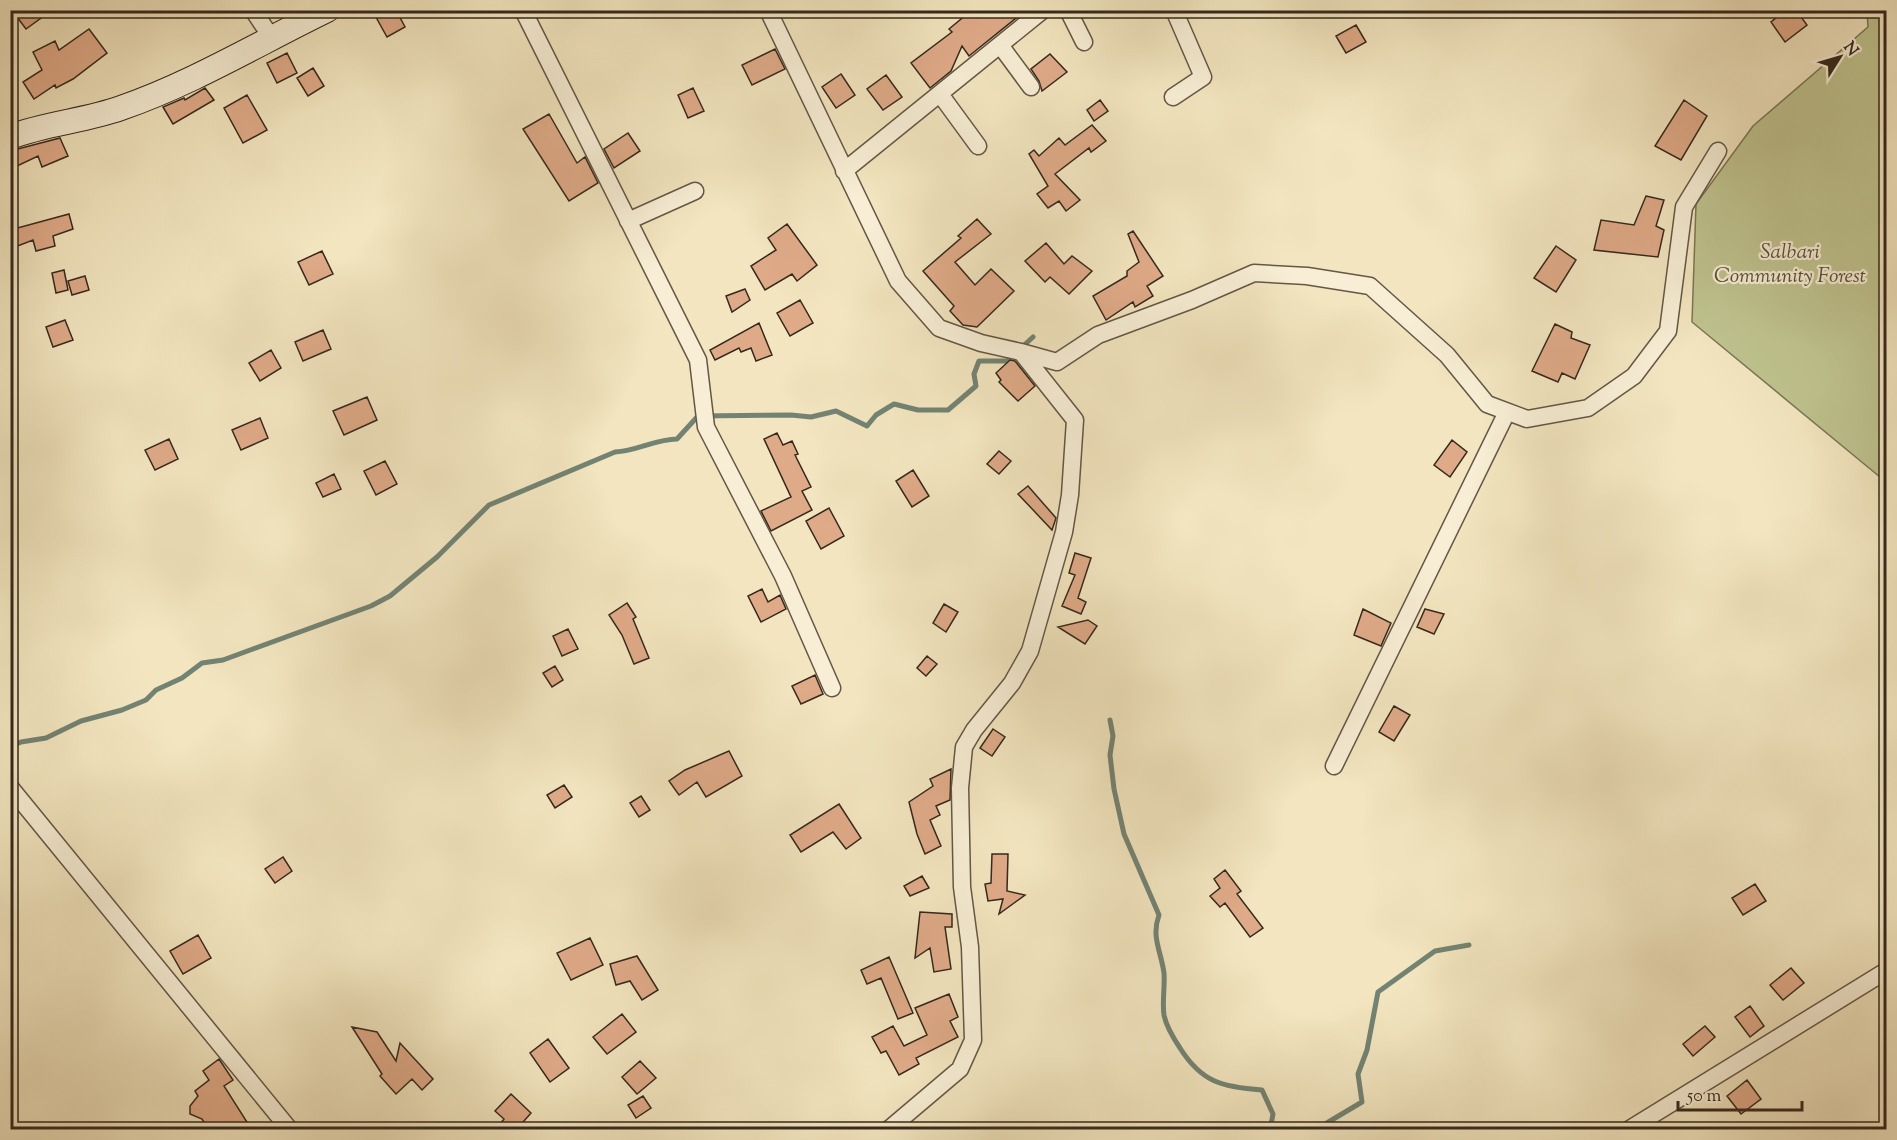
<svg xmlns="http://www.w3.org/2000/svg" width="1897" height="1140" viewBox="0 0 1897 1140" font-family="'Sorts Mill Goudy',serif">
<rect width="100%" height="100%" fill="#f2e5bf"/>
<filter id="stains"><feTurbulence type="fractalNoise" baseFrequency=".00333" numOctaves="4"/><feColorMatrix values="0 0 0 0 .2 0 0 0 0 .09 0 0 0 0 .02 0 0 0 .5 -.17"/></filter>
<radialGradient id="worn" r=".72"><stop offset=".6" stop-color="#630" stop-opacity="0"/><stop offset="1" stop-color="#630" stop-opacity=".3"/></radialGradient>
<path fill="#bfc38f" stroke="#7a7656" stroke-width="1.5" d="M1867,11H1886V482L1692,322L1696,204L1753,126L1868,27Z"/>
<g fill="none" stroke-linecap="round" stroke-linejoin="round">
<path stroke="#738373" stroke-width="5" d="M1021,348L1033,337
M1110,720L1113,736L1110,755L1114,789L1124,834L1159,915C1151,937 1161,951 1164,973C1165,987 1162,1002 1164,1015C1166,1026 1174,1039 1180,1048C1202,1083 1223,1087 1262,1090L1273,1114L1270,1130
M10,747L21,742L46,738L81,721L122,710L146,700L156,690L182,678L202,663L223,660L371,606L390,596L437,557L489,505L615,452C637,451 656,439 677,439L698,416L791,415L811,417L836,411L867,426L876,415L894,404L918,410H948L976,386L974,374L979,361H1007L1014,354
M1315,1130L1362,1102L1358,1074L1367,1050L1378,992L1435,951L1469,945"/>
</g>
<path fill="#dfaa88" stroke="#35281d" stroke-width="1.5" d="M25,10H35L41,18L26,29L17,17Z
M372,10H396L405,27L387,37Z
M972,10H1026L969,56L962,46L951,71L930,88L911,63L952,32L949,29Z
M1786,10H1796L1807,25L1785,42L1771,22Z
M1356,25L1366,42L1346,53L1336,36Z
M89,29L107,53L73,79L56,88L55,85L34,99L23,82L42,70L33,52L55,41L59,50Z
M775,49L785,69L752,85L742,65Z
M287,53L297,73L277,83L267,63Z
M1050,54L1067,72L1042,91L1039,81L1031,69Z
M313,68L324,86L308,96L297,78Z
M841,74L855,95L836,108L822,87Z
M886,75L902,97L883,110L867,89Z
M205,88L214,100L173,124L163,107L184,98L185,100Z
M693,88L704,111L688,118L678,95Z
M247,95L267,130L243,143L224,108Z
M1100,100L1108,111L1094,121L1087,110Z
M1684,100L1707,116L1681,160L1655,146Z
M549,114L577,163L585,157L598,183L569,201L523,129Z
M1092,125L1106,141L1091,152L1089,148L1055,174L1080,200L1066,211L1059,201L1048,208L1037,194L1048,186L1029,154L1034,150L1039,156L1059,138L1065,145Z
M628,133L640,151L614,168L604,149Z
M60,138L68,156L42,167L38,156L15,167L10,151Z
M1646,196L1664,200L1656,226L1664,230L1658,257L1594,250L1601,220L1634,225Z
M69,214L73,229L53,236L55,246L36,251L33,240L15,247L10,230Z
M977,219L991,234L955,262L975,285L991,269L1014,291L977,327L963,325L950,311L954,306L923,271L961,238L958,236Z
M787,224L817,265L797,281L792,274L765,290L751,266L776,250L768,238Z
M1133,231L1163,276L1147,286L1153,296L1135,307L1133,302L1106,320L1093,296L1127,276V271L1139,262L1128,234Z
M1046,243L1064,264L1072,256L1092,271L1069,294L1050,277L1045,282L1025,261Z
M1556,246L1576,260L1556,292L1534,278Z
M322,251L333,274L309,285L298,262Z
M64,270L68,290L56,293L52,273Z
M85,276L89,290L72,295L68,281Z
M745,289L750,300L732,312L726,296Z
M800,300L813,323L790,336L777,313Z
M65,320L73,340L53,347L46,327Z
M759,323L772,355L756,361L751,348L741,352L739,348L715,360L710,350Z
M1555,324L1572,332L1571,338L1590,345L1575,379L1562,373L1558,382L1532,371Z
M323,330L331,349L303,361L295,342Z
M271,350L281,368L260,381L249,363Z
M1010,360L1015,361L1035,386L1018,401L999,382L1001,380L996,373Z
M367,397L377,420L344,435L333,411Z
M260,418L268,438L241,450L232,430Z
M777,433L783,445L792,441L798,454L795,455L811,487L802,491L812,510L771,531L761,511L791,497L764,439Z
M169,439L178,459L155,470L145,450Z
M1452,440L1467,452L1450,477L1434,465Z
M999,451L1011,461L999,474L987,464Z
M385,461L397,484L376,495L364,471Z
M913,470L929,496L912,507L896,481Z
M334,474L341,489L323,497L316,483Z
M1028,486L1056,518L1052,530L1018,494Z
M829,508L844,536L821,549L806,521Z
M1075,553L1091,558L1078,598L1086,602L1081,614L1062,606L1075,575L1069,573Z
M762,589L768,602L780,595L786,609L761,622L748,596Z
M627,603L636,617L633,619L649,658L634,664L622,635L609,615Z
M944,604L958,612L946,632L933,623Z
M1363,609L1391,623L1381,646L1354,635Z
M1425,609L1444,614L1434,634L1417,627Z
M1088,620L1097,626L1085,644L1058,627Z
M568,629L578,649L562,656L553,636Z
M927,656L937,664L926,676L917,668Z
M555,666L563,680L552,687L543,673Z
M815,675L823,694L801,704L792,686Z
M1394,706L1410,715L1394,741L1379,732Z
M993,729L1005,737L992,756L980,748Z
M729,751L742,776L706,797L697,782L679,795L669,781L685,770Z
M951,769L950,800L936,806L940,815L930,820L941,846L925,854L917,834L909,802L933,786L930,779Z
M564,785L572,797L555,808L547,795Z
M641,796L650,810L639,817L630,803Z
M839,804L861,838L846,849L833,832L801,852L790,835Z
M992,854H1008L1007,891L1025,895L999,914L1003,899L988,901L985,884L991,883Z
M283,857L292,871L275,883L265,869Z
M1225,870L1241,891L1237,894L1263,928L1250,937L1225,903L1220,907L1210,896L1220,888L1214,879Z
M922,876L929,888L910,896L904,886Z
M1755,884L1766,901L1743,915L1732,898Z
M920,912L952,914V927H945L951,969L934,972L930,948L915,958Z
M198,935L211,958L183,974L170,951Z
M590,938L603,965L571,980L557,953Z
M637,956L658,990L642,1000L630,981L616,985L610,964Z
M889,957L913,1013L898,1019L881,978L867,984L861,970Z
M1791,968L1804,983L1783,1000L1770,985Z
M949,994L958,1017L950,1021L958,1037L916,1058L919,1064L899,1075L886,1051L881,1053L872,1037L893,1026L904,1046L927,1035L915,1008Z
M1750,1006L1764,1026L1750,1037L1735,1017Z
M622,1014L636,1032L607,1054L593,1037Z
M1705,1026L1715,1037L1693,1056L1683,1044Z
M352,1027L377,1032L396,1061L400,1043L433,1079L422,1090L412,1079L396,1094L380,1076L382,1074Z
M548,1039L569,1068L550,1082L530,1053Z
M219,1059L233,1080L224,1086L252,1130H209L202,1119L190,1114V1106L198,1096L195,1091L209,1080L203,1071Z
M640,1061L656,1078L637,1094L622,1077Z
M1747,1080L1761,1099L1741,1114L1727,1096Z
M511,1094L531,1113L516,1130H495L504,1119L495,1111Z
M643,1096L651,1108L636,1118L628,1105Z"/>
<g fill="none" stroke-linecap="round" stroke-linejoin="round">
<defs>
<path id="street" d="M253,10L271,37
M523,10L698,360L706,427L783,576L832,688
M768,10L898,281L939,328L981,343L1021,352L1075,420L1070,495L1064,532L1030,651L1012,683L974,730L964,747L960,788L962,887L970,947L973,1040L960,1069L888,1130
M1068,10L1084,42
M1000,45L1031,87
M940,94L978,146
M1173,97L1203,77L1174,10
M844,171L1043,10
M628,221L695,191
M1021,352L1057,362L1098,335L1192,300L1254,273L1307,276L1370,286L1447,355L1487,404L1527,419L1588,408L1634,376L1668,331L1684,207L1718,151
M1334,766L1507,412
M10,787L290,1130
M1628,1130L1886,971"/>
<path id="secondary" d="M10,137C46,123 85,121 121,108C193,83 259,43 327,10"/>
</defs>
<use href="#street" stroke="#645746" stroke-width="19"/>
<use href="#secondary" stroke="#35281d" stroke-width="26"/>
<use href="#street" stroke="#f7eed5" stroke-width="16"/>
<use href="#secondary" stroke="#f7eed5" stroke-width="24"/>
</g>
<g text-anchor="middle" stroke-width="4.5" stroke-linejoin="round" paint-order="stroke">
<g font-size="21" font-style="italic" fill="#584f3a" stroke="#f7eed5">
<text x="1790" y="258">Salbari<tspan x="1790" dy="24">Community Forest</tspan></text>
</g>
</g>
<rect width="1897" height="1140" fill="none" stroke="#f2e5bf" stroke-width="36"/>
<rect x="12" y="12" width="1873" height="1116" fill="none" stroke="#35281d" stroke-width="3"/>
<rect x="18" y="18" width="1861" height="1104" fill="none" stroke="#35281d" stroke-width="1.5"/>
<g transform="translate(1840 57) rotate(53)" stroke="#f7eed5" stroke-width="4.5" paint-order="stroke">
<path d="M0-4.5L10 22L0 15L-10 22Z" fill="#35281d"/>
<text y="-9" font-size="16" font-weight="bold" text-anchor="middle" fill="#35281d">N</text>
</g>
<path d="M1678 1101v9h124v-9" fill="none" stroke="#35281d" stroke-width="3"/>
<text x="1687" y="1101" font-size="18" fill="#35281d" stroke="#f7eed5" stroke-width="4.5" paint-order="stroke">50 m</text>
<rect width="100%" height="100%" filter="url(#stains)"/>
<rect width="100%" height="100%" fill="url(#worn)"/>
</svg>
